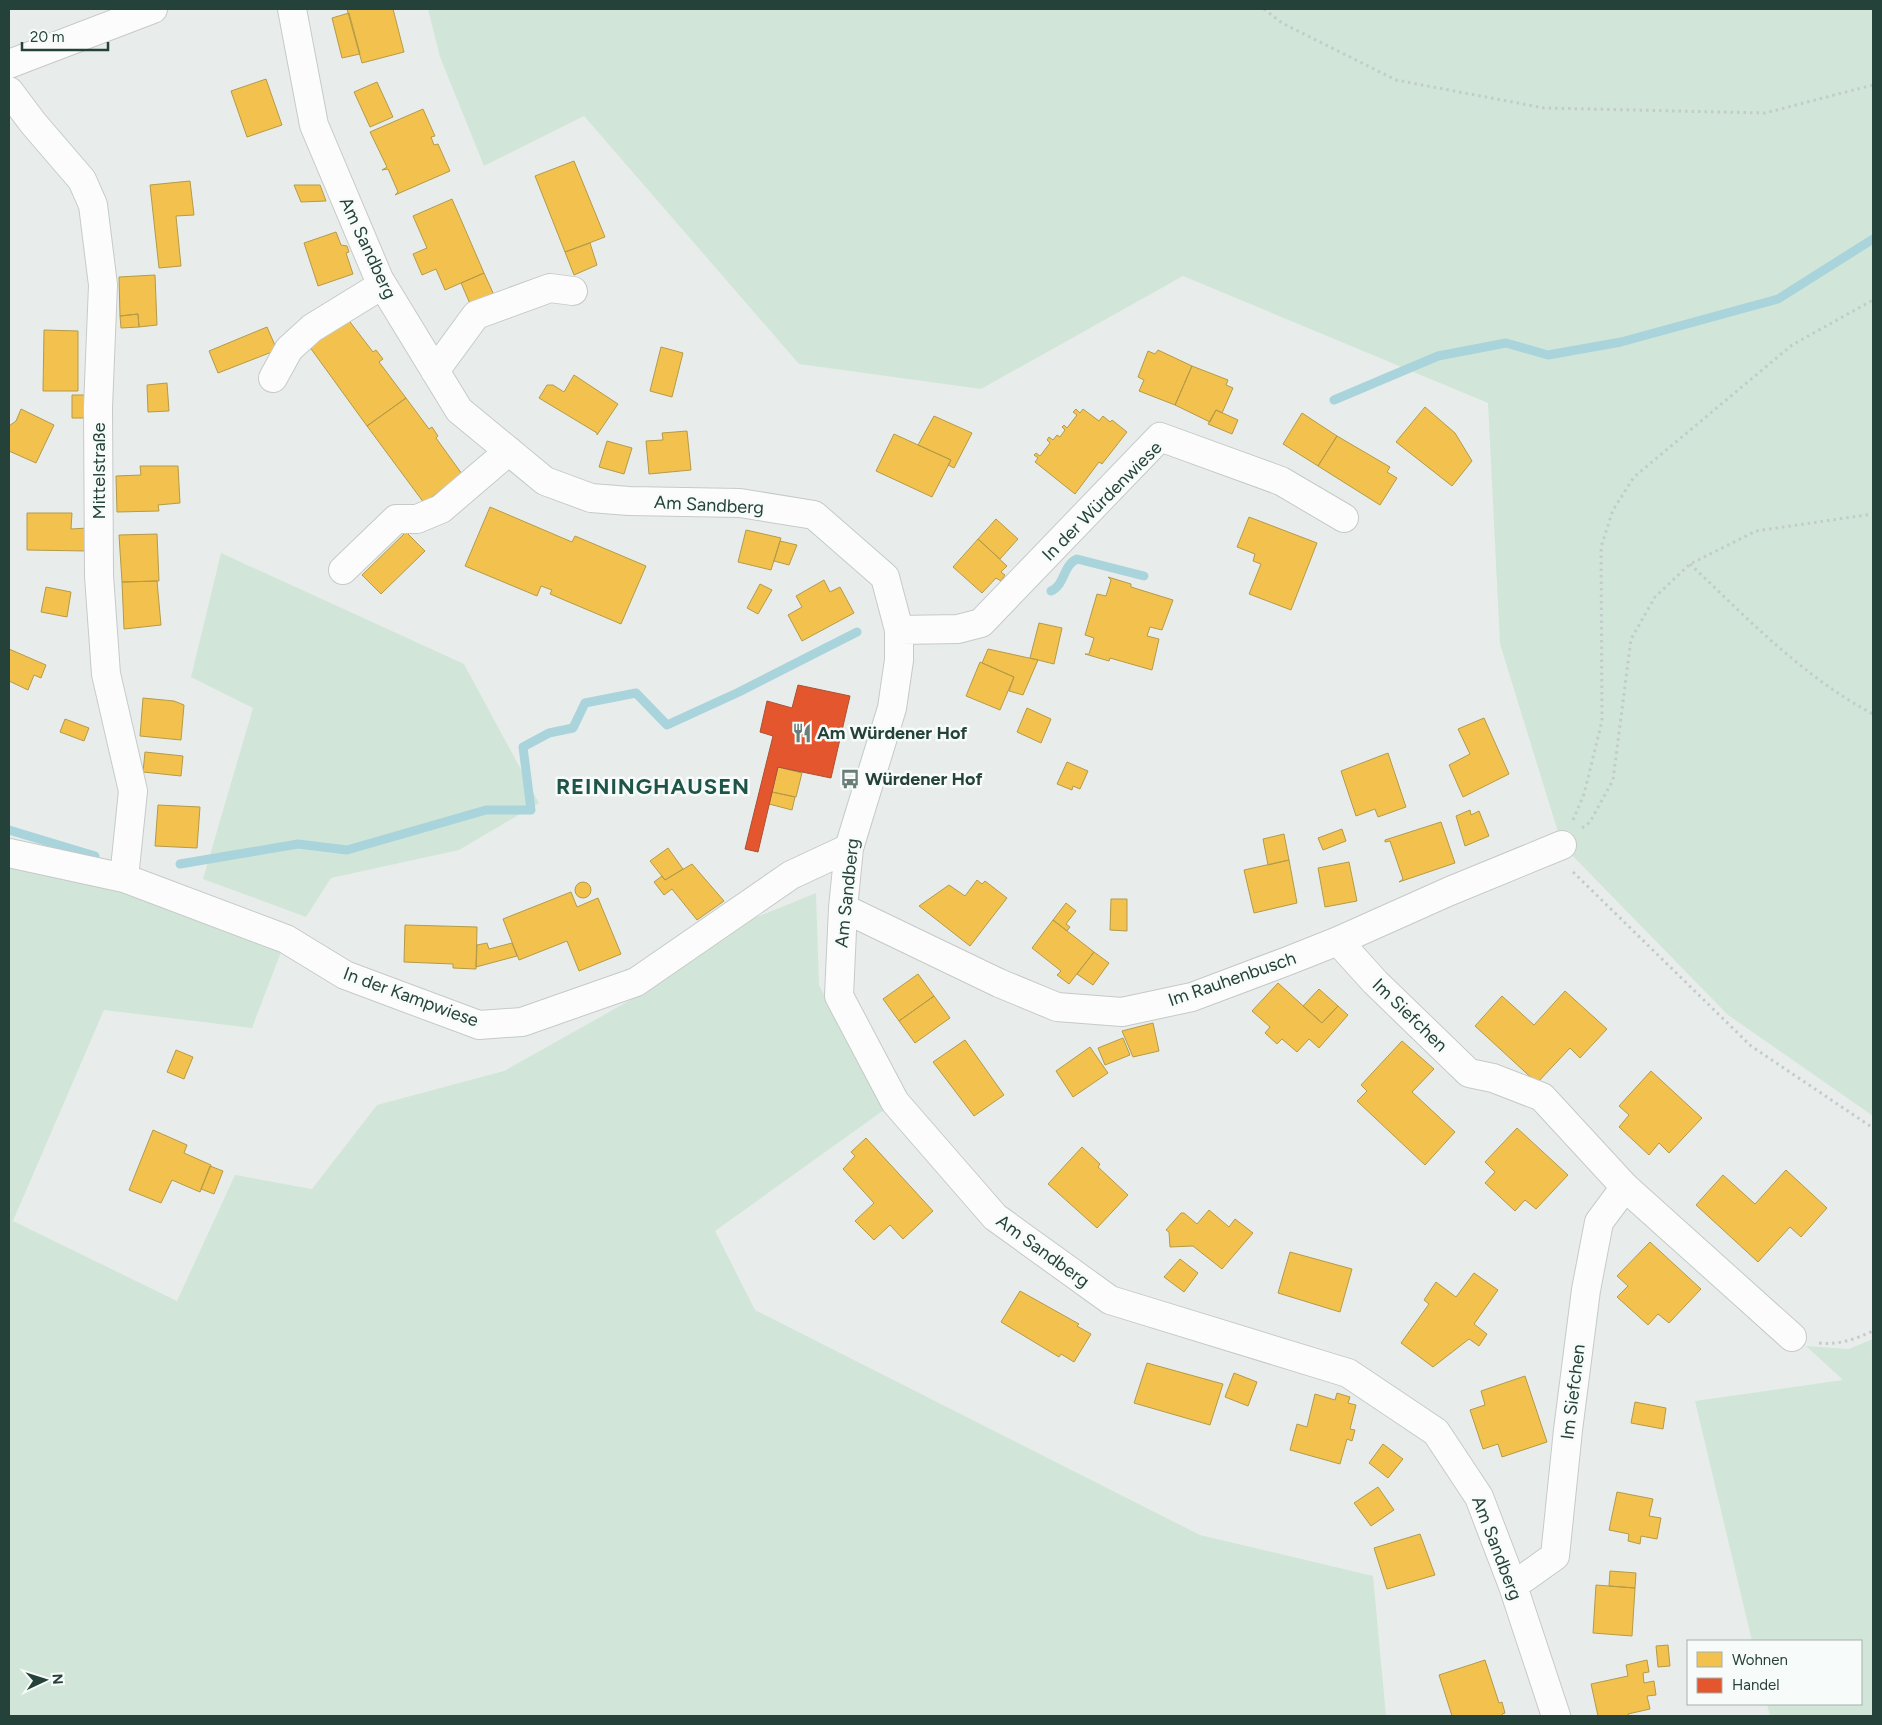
<svg xmlns="http://www.w3.org/2000/svg" width="1882" height="1725" viewBox="0 0 1882 1725" font-family="Figtree,sans-serif">
<rect width="100%" height="100%" fill="#e8edeb"/>
<path fill="#d1e6d8" d="M428,9H1873V1116L1728,1015L1562,845L1500,644L1488,403L1183,276L981,389L799,364L584,116L484,166L440,57Z
M221,553L464,664L539,803L459,850L331,878L306,917L203,879L253,708L191,677Z
M9,853L286,939L252,1028L104,1010L13,1221L177,1301L235,1175L312,1189L377,1105L504,1071L634,998L747,921L816,893L819,985L884,1110L715,1231L755,1310L1200,1535L1373,1576L1386,1716H9Z
M1873,1339V1716H1770L1767,1704H1861V1641H1752L1695,1401L1843,1380L1806,1346L1849,1349Z"/>
<path fill="#f2c14e" stroke="#b49b48" d="M347,9H393L404,52L362,63Z
M349,13L360,54L342,58L332,18Z
M266,79L282,125L247,137L231,91Z
M377,82L393,117L370,127L354,92Z
M423,109L435,136L431,137L434,145L438,144L450,171L395,195L398,192L388,169L382,170L387,167L370,132Z
M574,161L605,237L565,252L535,176Z
M190,181L194,215L176,216L181,266L159,268L150,185Z
M294,185H320L326,201L301,202Z
M452,199L484,273L445,290L436,269L422,275L413,254L427,248L413,216Z
M336,232L341,245L347,246L349,252L346,253L353,274L318,286L304,243Z
M590,243L597,265L574,275L565,252Z
M484,273L494,295L471,306L461,283Z
M155,275L157,325L139,327L138,314L120,316L119,277Z
M138,314L139,327L121,328L120,316Z
M347,318L373,352L376,350L383,359L379,362L406,398L367,426L309,346Z
M267,327L277,350L218,373L209,351Z
M44,330L78,331V391H43Z
M661,347L683,353L672,397L650,391Z
M1158,350L1192,366L1175,405L1139,391L1144,380L1138,377L1148,351L1155,354Z
M1192,366L1228,380L1226,385L1233,388L1222,413L1216,410L1210,422L1175,405Z
M574,375L618,404L597,435V433L539,398L547,385H553L564,392Z
M167,383L169,411L148,412L147,385Z
M72,395H87L86,418H72Z
M406,398L429,429L432,427L438,436L436,438L462,474L424,503L367,426Z
M1425,407L1455,433L1472,461L1452,486L1396,442Z
M21,409L54,425L36,463L9,451V426L16,421Z
M1076,409L1080,413L1083,409L1099,421L1103,416L1110,422L1112,420L1127,432L1102,464L1099,462L1075,494L1035,462L1038,458L1034,455L1036,453L1040,456L1050,443L1047,440L1049,437L1053,440L1057,435L1060,437L1065,430L1062,427L1064,425L1067,428L1077,415L1073,412Z
M1216,410L1238,420L1232,434L1208,424Z
M1302,413L1337,436L1318,466L1283,444Z
M934,416L972,433L954,468L948,465L951,460L918,445Z
M687,431L691,470L649,474L646,441L663,440L662,433Z
M894,434L951,460L932,497L876,471Z
M1337,436L1390,467L1387,472L1397,478L1380,505L1318,466Z
M607,441L632,448L624,474L599,467Z
M140,466H178L180,503L158,505L159,511L117,512L116,476L141,475Z
M490,507L572,542L575,536L646,566L621,624L550,594L552,590L541,586L537,596L465,566Z
M27,513H72L71,529L87,528V551L27,550Z
M1249,517L1317,543L1291,610L1249,594L1261,564L1253,561L1255,554L1237,547Z
M996,519L1018,539L1000,559L978,539Z
M746,530L781,538L771,570L738,562Z
M406,532L425,551L381,594L362,575Z
M157,534L159,581L122,582L119,535Z
M978,539L1007,566L1001,572L1005,575L1001,581L996,578L982,593L953,567Z
M780,541L797,545L789,565L774,561Z
M1108,577L1131,584V587L1173,600L1162,630L1150,627L1147,636L1159,639L1152,670L1110,658L1109,661L1085,654H1089L1094,638L1085,635L1097,594L1106,596L1111,580Z
M824,580L830,592L840,587L854,613L802,641L788,615L802,607L796,596Z
M157,581L161,625L124,629L122,582Z
M760,584L772,590L758,614L747,608Z
M46,587L71,592L67,617L41,612Z
M1039,623L1062,628L1054,664L1030,658Z
M9,649L46,665L41,678L34,675L28,690L9,681Z
M988,649L1038,660L1023,695L1009,691L1014,677L982,663Z
M980,662L1014,677L1000,710L966,696Z
M143,698L174,701L184,705L181,740L140,736Z
M1027,708L1051,719L1041,743L1017,732Z
M1484,718L1509,774L1463,797L1449,765L1470,754L1458,729Z
M65,719L89,728L84,741L60,732Z
M145,752L183,756L181,776L143,772Z
M1388,753L1406,807L1378,817L1375,809L1356,816L1341,771Z
M1067,762L1088,771L1080,789L1073,786L1072,790L1057,784Z
M778,767L802,773L796,797L772,792Z
M772,792L795,797L792,810L769,804Z
M158,805L200,807L197,848L155,846Z
M1470,810L1471,815L1479,811L1489,836L1465,846L1456,816Z
M1441,822L1455,863L1399,882L1403,879L1390,841L1385,842V840Z
M1342,829L1346,841L1323,850L1318,838Z
M1284,834L1289,860L1268,865L1263,839Z
M668,848L683,869L665,880L650,861Z
M1289,860L1297,903L1254,913L1244,870Z
M1349,862L1357,901L1325,907L1318,868Z
M692,864L724,901L697,920L672,889L664,895L654,882L662,876L665,880Z
M977,880L982,884L985,881L1007,898L970,946L919,906L949,885L965,896Z
M575 890a8 8 0 1 1 16 0a8 8 0 1 1-16 0Z
M571,892L577,907L598,898L621,954L579,971L567,941L519,960L503,919Z
M1111,899H1127V931L1110,930Z
M1066,903L1076,911L1066,924L1070,927L1067,931L1053,920Z
M1053,920L1094,952L1069,984L1057,975L1061,971L1032,948Z
M405,925L477,927L476,969L453,968V964L404,962Z
M487,943L489,949L512,943L517,956L476,967L477,945Z
M1094,952L1109,963L1093,985L1077,974Z
M918,974L934,996L899,1021L883,999Z
M1278,983L1322,1023L1338,1006L1348,1015L1319,1048L1309,1039L1297,1052L1282,1039L1277,1044L1265,1033L1270,1027L1252,1011Z
M1319,989L1338,1006L1322,1023L1303,1006Z
M1565,991L1607,1029L1580,1058L1570,1048L1537,1083L1475,1026L1502,996L1534,1025Z
M934,996L950,1018L915,1043L899,1021Z
M1153,1023L1159,1051L1133,1057L1122,1031Z
M1123,1038L1130,1055L1105,1065L1098,1048Z
M965,1040L1004,1095L974,1116L933,1062Z
M1402,1041L1434,1069L1412,1092L1455,1132L1425,1165L1357,1101L1367,1091L1361,1085Z
M1090,1047L1108,1073L1073,1097L1056,1071Z
M176,1050L193,1057L184,1079L167,1072Z
M1651,1071L1702,1118L1669,1153L1659,1143L1649,1155L1619,1127L1629,1115L1619,1106Z
M1517,1128L1568,1175L1536,1209L1525,1200L1515,1211L1485,1183L1495,1172L1485,1162Z
M153,1130L187,1145L184,1153L211,1165L200,1192L172,1180L161,1203L129,1190Z
M866,1138L933,1211L903,1239L890,1225L874,1240L855,1221L874,1203L843,1169L855,1156L851,1152Z
M1082,1147L1100,1164L1098,1167L1128,1195L1097,1228L1048,1184Z
M210,1166L223,1171L214,1194L201,1189Z
M1786,1170L1827,1208L1801,1237L1790,1227L1758,1262L1696,1205L1723,1175L1755,1204Z
M1209,1210L1229,1227L1235,1219L1253,1233L1222,1269L1193,1246L1170,1247L1169,1232L1166,1230L1181,1213H1184L1197,1224Z
M1650,1242L1701,1289L1669,1323L1658,1314L1648,1325L1617,1297L1628,1286L1617,1276Z
M1290,1252L1352,1269L1340,1312L1278,1293Z
M1180,1259L1198,1273L1184,1292L1164,1277Z
M1474,1273L1498,1290L1474,1324L1487,1334L1479,1346L1469,1339L1433,1367L1401,1343L1429,1304L1424,1300L1436,1282L1456,1297Z
M1020,1291L1079,1324L1077,1326L1091,1334L1074,1362L1061,1354L1059,1357L1001,1322Z
M1147,1363L1223,1384L1210,1425L1134,1403Z
M1234,1373L1257,1382L1248,1406L1225,1397Z
M1525,1376L1547,1442L1502,1457L1498,1444L1483,1449L1470,1410L1485,1405L1481,1391Z
M1337,1393L1350,1397L1348,1403L1356,1405L1350,1429L1355,1430L1352,1441L1347,1439L1340,1464L1290,1450L1297,1424L1307,1427L1315,1394L1335,1400Z
M1635,1402L1666,1408L1663,1429L1631,1423Z
M1383,1444L1403,1459L1388,1478L1369,1463Z
M1378,1487L1394,1510L1371,1526L1354,1503Z
M1617,1492L1653,1499L1649,1516L1661,1518L1657,1539L1641,1536L1640,1544L1628,1541L1629,1534L1609,1530Z
M1420,1534L1435,1575L1387,1589L1374,1548Z
M1610,1571L1636,1573L1635,1588L1609,1586Z
M1596,1585L1635,1588L1632,1636L1593,1633Z
M1668,1645L1670,1666L1658,1667L1656,1646Z
M1485,1660L1499,1703L1502,1702L1505,1713L1502,1714L1503,1716H1452L1439,1675Z
M1647,1660L1649,1672L1643,1673L1644,1683L1654,1681L1656,1695L1647,1696L1650,1709L1628,1714L1629,1716H1598L1591,1684L1628,1676L1626,1665Z"/>
<path fill="#e4572e" stroke="#aa5132" d="M798,685L850,696L831,778L778,767L758,852L745,849L773,736L760,732L767,701L792,708Z"/>
<g fill="none" stroke-linecap="round" stroke-linejoin="round">
<path stroke="#a9d4db" stroke-width="9" d="M1334,400L1438,356L1506,343L1548,355L1621,342L1778,299L1873,239
M1051,591C1065,585 1063,565 1077,559L1144,576
M9,830L95,856
M180,864L298,844L347,850L486,810H531L523,747L549,733L573,728L585,703L636,693L667,725L739,692L857,632"/>
<defs>
<path id="minor" d="M292,9L314,125L379,279L459,410L545,481L591,498L629,501L740,503L814,515L885,577L899,630V660L892,708L849,848L843,908L839,996L895,1102L995,1217L1110,1300L1348,1373L1436,1432L1479,1497L1513,1586L1556,1716
M9,64L153,9
M9,91L33,123L82,180L93,205L103,285L98,407L99,576L106,674L133,791L124,878
M435,371L476,315L550,288L573,291
M273,378L289,349L312,328L382,285
M343,570L396,519H417L441,509L509,451
M899,630L958,629L981,623L1160,437L1281,481L1344,518
M9,853L124,878L286,939L345,975L479,1025L522,1022L636,982L791,875L849,848
M843,908L999,983L1057,1007L1122,1012L1192,997L1285,962L1338,941L1450,891L1562,845
M1338,941L1375,982L1469,1073L1493,1078L1542,1097L1625,1187L1792,1337
M1513,1586L1555,1556L1568,1430L1586,1290L1599,1222L1625,1187"/>
</defs>
<use href="#minor" stroke="#c5cac8" stroke-width="30"/>
<path stroke="#c3ccca" stroke-width="3" stroke-dasharray="2.5 4" stroke-linecap="butt" d="M1264,9L1282,23L1396,80L1544,108L1765,113L1873,85
M1690,564C1747,618 1803,677 1873,714
M1573,820L1584,794L1602,721L1601,547L1613,510L1634,477L1792,345L1873,300
M1582,828L1590,822L1613,780L1631,639L1655,597L1690,564L1756,531L1873,514
M1573,872L1751,1046L1873,1128
M1819,1343C1840,1345 1855,1339 1873,1331"/>
<use href="#minor" stroke="#fcfcfc" stroke-width="28"/>
</g>
<defs>
<symbol id="restaurant-bare" viewBox="-9 -9 18 18"><path d="M-5-6h1v4h1v-4h1v4h1v-4h1v5L-1.5 .5V6h-2V.5L-5-1ZM5-6V6H3V1.5H1.5Q1.5-4 5-6Z" fill="#697e78" stroke="#f7fbf9" stroke-width="2.5" paint-order="stroke"/></symbol>
<symbol id="bus-bare" viewBox="-9 -9 18 18"><path d="M-5-6H5V4H4V6H2V4H-2V6H-4V4H-5ZM-3.5-4V0h7V-4ZM-3.5 1.2v1.5H-2V1.2ZM2 1.2v1.5H3.5V1.2Z" fill="#697e78" stroke="#f7fbf9" stroke-width="2.5" paint-order="stroke"/></symbol>
</defs>
<g fill-rule="evenodd">
<use href="#restaurant-bare" x="788" y="719" width="28" height="28"/>
<use href="#bus-bare" x="836" y="765" width="28" height="28"/>
</g>
<g text-anchor="middle" stroke-width="5" stroke-linejoin="round" paint-order="stroke">
<g font-size="18" fill="#24423a" stroke="#f7fbf9">
<text transform="translate(368 248) rotate(65)" y="6">Am Sandberg</text>
<text transform="translate(99 471) rotate(-90)" y="6">Mittelstraße</text>
<text transform="translate(1102 501) rotate(-45)" y="6">In der Würdenwiese</text>
<text transform="translate(709 505) rotate(3)" y="6">Am Sandberg</text>
<text transform="translate(847 893) rotate(-84)" y="6">Am Sandberg</text>
<text transform="translate(1232 979) rotate(-19)" y="6">Im Rauhenbusch</text>
<text transform="translate(411 997) rotate(20)" y="6">In der Kampwiese</text>
<text transform="translate(1410 1015) rotate(44)" y="6">Im Siefchen</text>
<text transform="translate(1043 1251) rotate(36)" y="6">Am Sandberg</text>
<text transform="translate(1573 1392) rotate(-83)" y="6">Im Siefchen</text>
<text transform="translate(1497 1548) rotate(69)" y="6">Am Sandberg</text>
</g>
<g font-size="18" font-weight="bold" fill="#24423a" stroke="#f7fbf9" text-anchor="start">
<text x="817" y="739">Am Würdener Hof</text>
<text x="865" y="785">Würdener Hof</text>
</g>
<g font-size="22" font-weight="bold" letter-spacing="1" fill="#1f5548" stroke="#f7fbf9">
<text x="653" y="794">REININGHAUSEN</text>
</g>
</g>
<rect width="1882" height="1725" fill="none" stroke="#24423a" stroke-width="20"/>
<rect x="1687" y="1640" width="175" height="65" fill="#f7fbf9" stroke="#a3b1ad"/>
<rect x="1697" y="1652" width="25" height="15" fill="#f2c14e" stroke="#a3b1ad"/>
<text x="1732" y="1665" font-size="15" fill="#24423a">Wohnen</text>
<rect x="1697" y="1678" width="25" height="15" fill="#e4572e" stroke="#a3b1ad"/>
<text x="1732" y="1690" font-size="15" fill="#24423a">Handel</text>
<g transform="translate(45 1680) rotate(86)" stroke="#f7fbf9" stroke-width="4" paint-order="stroke">
<path d="M0-4L9 19L0 12L-9 19Z" fill="#24423a"/>
<text y="-8" font-size="14" font-weight="bold" text-anchor="middle" fill="#24423a">N</text>
</g>
<path d="M22 42v8h86v-8" fill="none" stroke="#24423a" stroke-width="2.5"/>
<text x="30" y="42" font-size="15" fill="#24423a" stroke="#f7fbf9" stroke-width="4" paint-order="stroke">20 m</text>
</svg>
